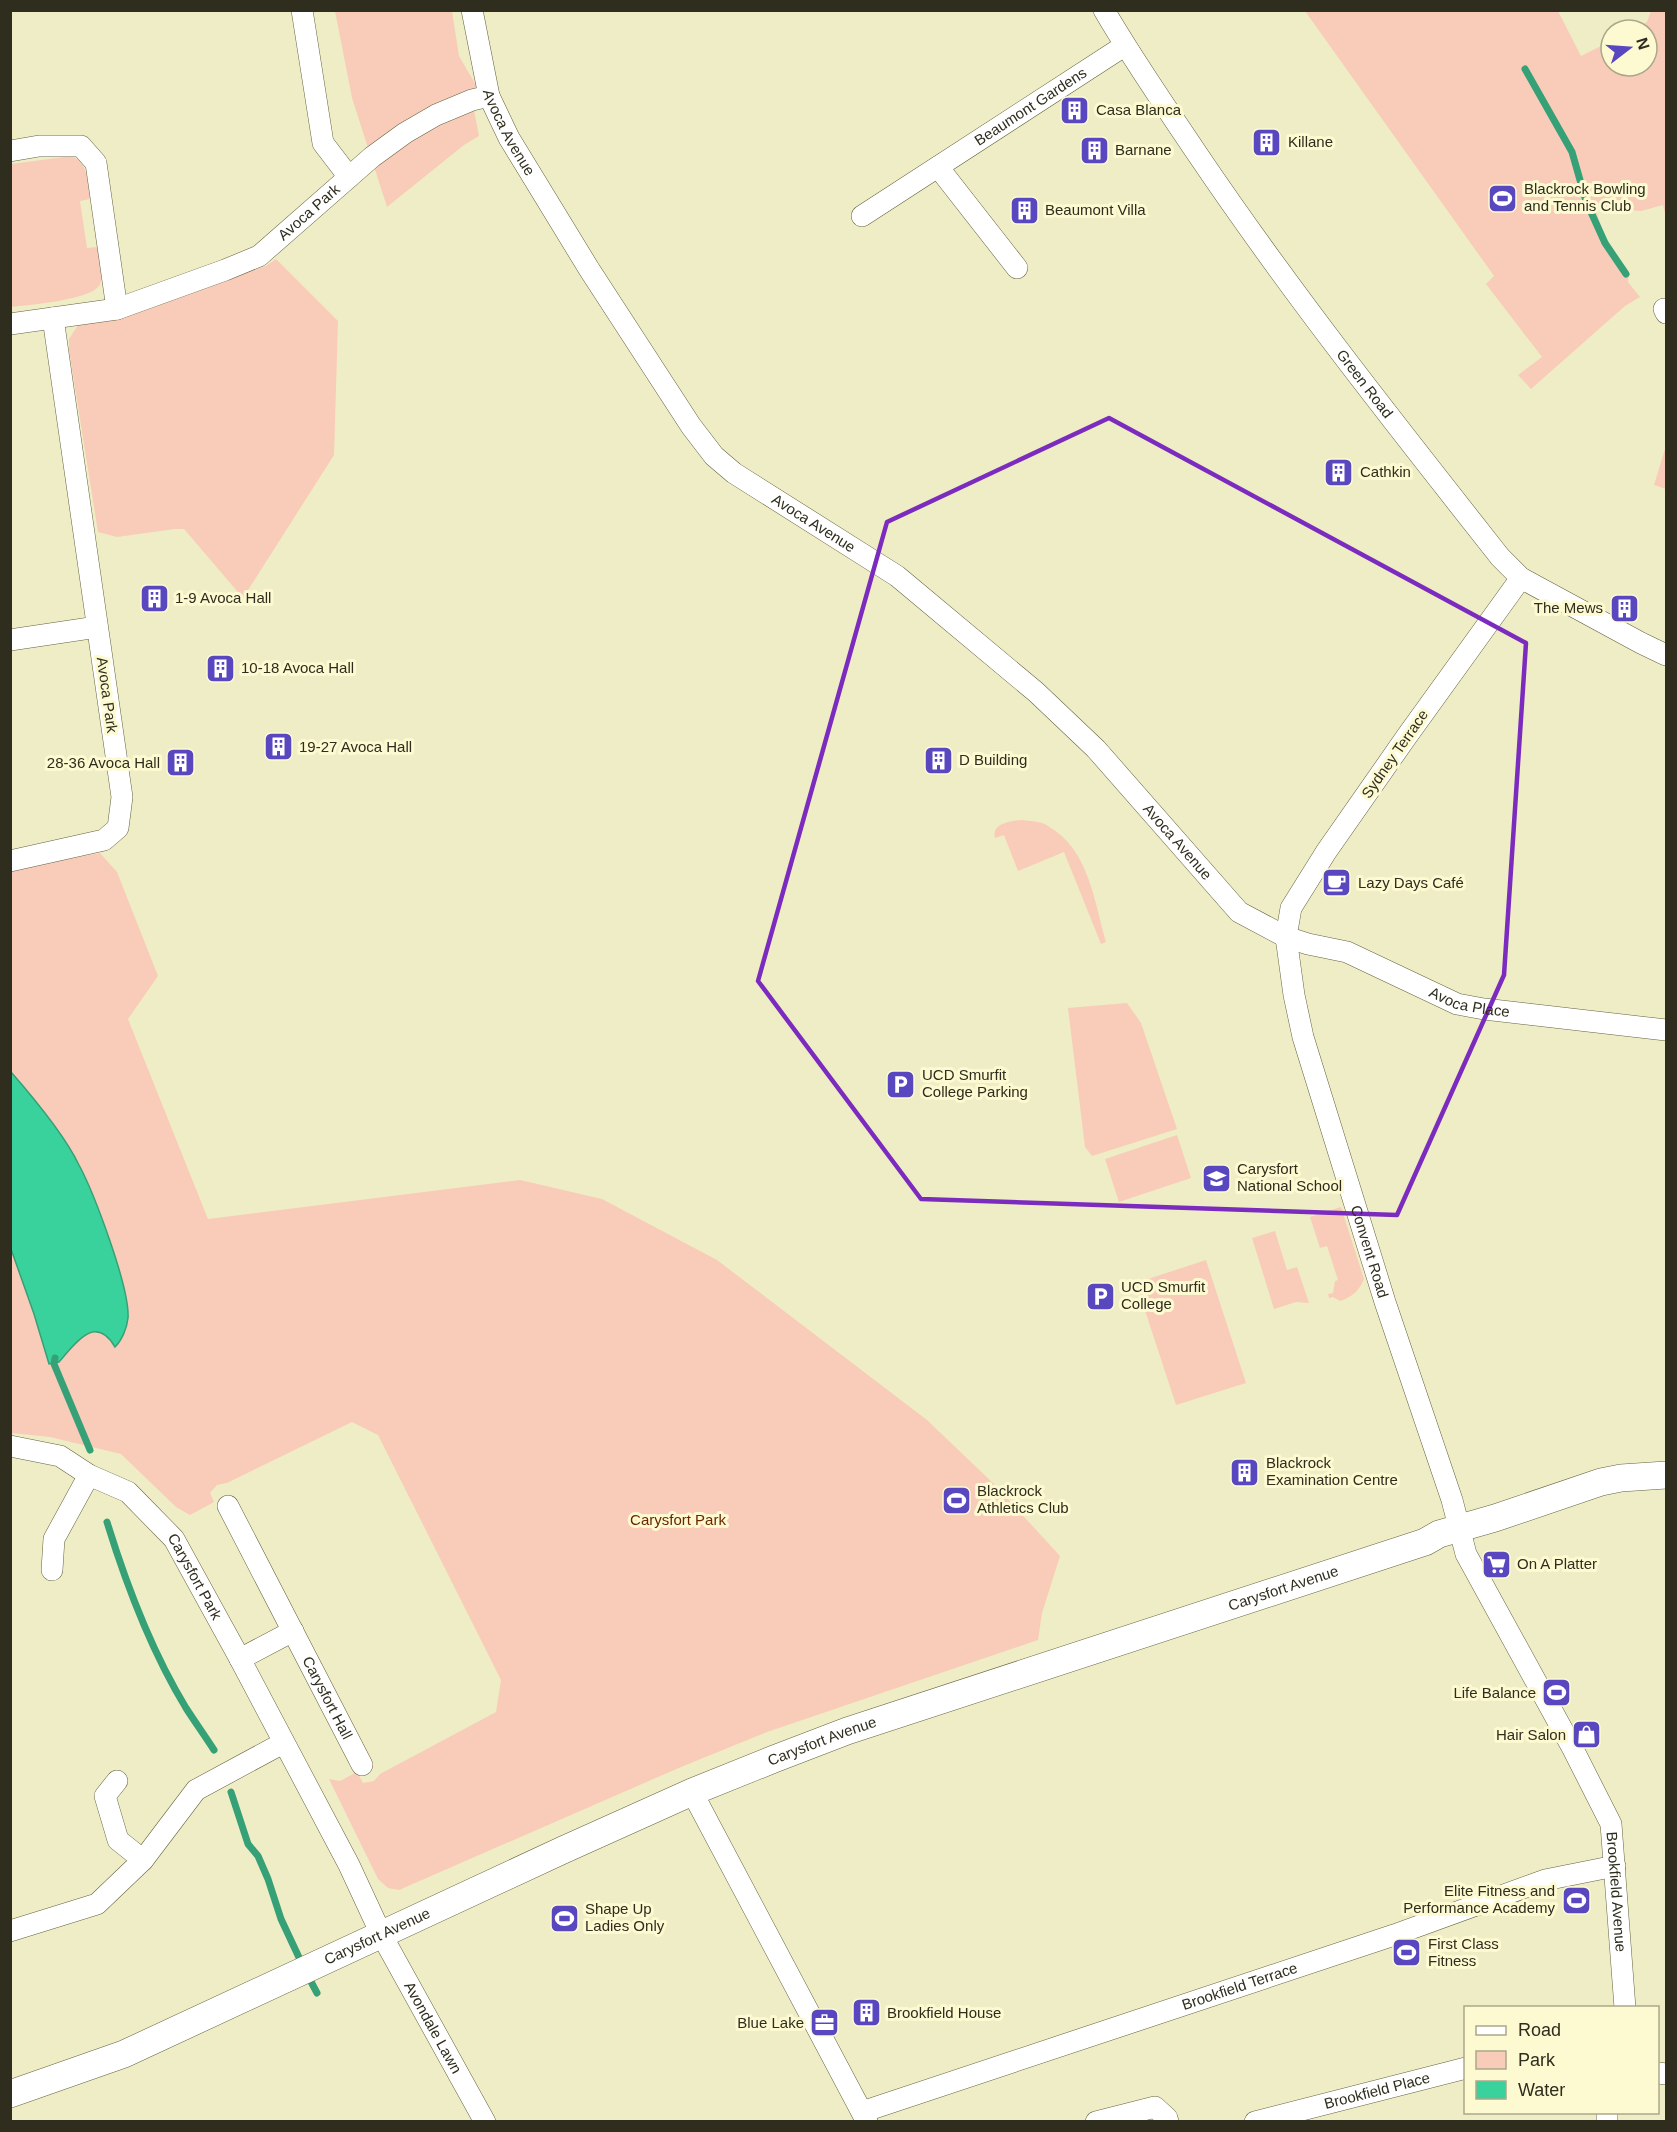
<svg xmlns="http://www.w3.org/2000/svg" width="1677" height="2132" viewBox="0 0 1677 2132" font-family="Helvetica,sans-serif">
<rect width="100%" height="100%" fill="#efedc5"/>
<path fill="#f8ccb9" d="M335,11H452L459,56L480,92L472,100L479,136L464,145L387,207L352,98Z
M1305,11H1558L1581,56L1611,41V66H1647V30H1631L1647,22L1651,11H1666V217L1663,205L1641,211L1595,208L1607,243L1629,272L1628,282L1640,297L1625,306L1531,389L1518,375L1542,357L1486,284L1494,276Z
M72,156C89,164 88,183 90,199L80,201L87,248L97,247C98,257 104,275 100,284C94,300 28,305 11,307V164Z
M276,259L338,321L334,455L243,598L184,529H175L117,537L98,532L69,350V339L78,325L145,308L266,266Z
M1665,449H1666V489L1654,485Z
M1021,820C1029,821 1041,821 1048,826C1089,849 1094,901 1106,942L1101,944L1064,852L1018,871L1004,835L995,838C991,824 1010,821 1021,820Z
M100,853L117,872L158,976L128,1019L208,1219L520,1180L602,1199L717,1260L927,1420L995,1485L1060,1556L1042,1613L1038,1640L767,1732L681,1767L399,1890L388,1888L378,1879L329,1779L340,1781L357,1772L363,1783L374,1781L380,1774L496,1712L501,1680L378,1435L352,1422L227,1483L217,1485L210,1493L214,1502L190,1515L176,1507L121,1454L50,1437L11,1433L10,870Z
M1127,1003L1141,1023L1177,1129L1092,1156L1085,1147L1068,1008Z
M1177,1135L1191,1178L1119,1202L1105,1159Z
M1341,1207L1364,1279C1359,1291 1352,1297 1340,1301L1333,1297L1329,1298L1328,1294L1333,1293L1335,1281L1338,1280L1327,1246L1320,1248L1310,1217Z
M1275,1231L1287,1270L1297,1267L1309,1303L1296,1302L1274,1309L1252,1238Z
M1206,1260L1246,1383L1176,1405L1136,1283Z"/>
<path fill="#3ad29c" stroke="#36a076" stroke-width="1.5" d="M11,1072C32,1096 65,1136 79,1165C94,1193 130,1288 128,1318C127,1328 122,1340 115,1347C95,1313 75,1344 59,1362L49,1364L34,1314L11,1249Z"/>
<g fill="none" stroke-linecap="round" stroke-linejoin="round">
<path stroke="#36a076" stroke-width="7" d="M1525,69L1572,152L1586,201L1605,243L1626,274
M55,1358L54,1364L90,1450
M107,1522C126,1584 152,1652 186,1708C195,1722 205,1736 214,1750
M231,1792L248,1844L258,1856L268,1879L281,1919L303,1966
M308,1976L317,1993"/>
<defs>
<g id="minor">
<path d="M302,10L323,143L349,177"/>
<path id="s1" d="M472,10L489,96L509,138L589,269L691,426L714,456L734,473L897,576L1036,692L1096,749L1239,912L1286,937L1308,944L1347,952L1457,1004L1484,1009L1666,1030"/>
<path id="s2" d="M1104,10C1133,60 1166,107 1198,155C1292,294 1396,425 1500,557L1521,578L1641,643L1666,655"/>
<path d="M10,151L39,146H81L96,163L117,309"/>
<path d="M938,167L1017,268"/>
<path id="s3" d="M862,216L1124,46"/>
<path d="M1664,309L1666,313"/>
<path id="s4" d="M10,324L117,309L225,270L259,256L372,157L405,133L436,115L472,100L489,96"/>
<path id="s5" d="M1521,578L1407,736L1326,852L1291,908L1286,937L1294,995L1303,1037L1385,1302L1452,1500L1466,1554L1573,1749L1611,1824L1625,2008"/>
<path d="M10,640L97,627"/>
<path d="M10,861L104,840L118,828L122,797L53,318"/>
<path id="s6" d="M10,1446L60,1456L89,1475L128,1492L174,1539L240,1659L349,1865L381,1934L485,2122"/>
<path id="s7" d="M228,1506L362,1765"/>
<path d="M52,1570L54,1539L89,1475"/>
<path d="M240,1659L293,1631"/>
<path d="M692,1792L867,2122"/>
<path d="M143,1860L196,1790L283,1743"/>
<path d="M10,1931L97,1904L143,1860L118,1840L105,1796L117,1781"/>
<path d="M1658,2073L1666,2074"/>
<path id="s8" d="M862,2112L1394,1935L1545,1880L1615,1866"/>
<path d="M1607,2112V2122"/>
<path d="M1096,2122L1155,2107L1167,2118L1168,2122"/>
<path id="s9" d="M1255,2122L1466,2068"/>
</g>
<g id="major">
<path id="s10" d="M10,2094L124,2054L563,1850L692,1792L774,1759L847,1731L1425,1542L1439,1534L1495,1518L1601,1482L1621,1478L1666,1475"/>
</g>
</defs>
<use href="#minor" stroke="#65623f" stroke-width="22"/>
<use href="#major" stroke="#65623f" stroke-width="28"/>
<use href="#minor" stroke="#fff" stroke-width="21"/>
<use href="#major" stroke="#fff" stroke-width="27"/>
</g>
<path fill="none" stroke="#7b2cbf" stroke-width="4.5" stroke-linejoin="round" d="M1109,418L1526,643L1504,975L1397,1215L921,1199L758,981L887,522Z"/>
<defs>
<symbol id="building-square" viewBox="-11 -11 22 22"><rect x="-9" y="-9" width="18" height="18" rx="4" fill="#5847bf" stroke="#fdfad2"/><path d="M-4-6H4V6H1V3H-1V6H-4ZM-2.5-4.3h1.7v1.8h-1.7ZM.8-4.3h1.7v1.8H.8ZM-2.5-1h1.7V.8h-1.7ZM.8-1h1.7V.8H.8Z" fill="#fff"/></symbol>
<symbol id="stadium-square" viewBox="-11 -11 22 22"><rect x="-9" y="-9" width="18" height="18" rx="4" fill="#5847bf" stroke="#fdfad2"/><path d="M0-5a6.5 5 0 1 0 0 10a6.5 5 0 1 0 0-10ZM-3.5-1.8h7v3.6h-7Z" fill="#fff"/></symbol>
<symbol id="cafe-square" viewBox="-11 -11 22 22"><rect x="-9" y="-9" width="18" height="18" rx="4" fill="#5847bf" stroke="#fdfad2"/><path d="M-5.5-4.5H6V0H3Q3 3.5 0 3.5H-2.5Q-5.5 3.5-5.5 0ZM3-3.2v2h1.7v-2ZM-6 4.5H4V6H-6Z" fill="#fff"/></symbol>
<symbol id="parking-square" viewBox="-11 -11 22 22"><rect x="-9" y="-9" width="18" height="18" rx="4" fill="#5847bf" stroke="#fdfad2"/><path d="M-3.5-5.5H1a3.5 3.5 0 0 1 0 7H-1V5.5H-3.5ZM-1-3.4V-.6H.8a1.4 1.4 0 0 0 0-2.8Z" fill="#fff"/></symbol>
<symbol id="school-square" viewBox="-11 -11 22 22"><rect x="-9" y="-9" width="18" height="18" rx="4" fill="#5847bf" stroke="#fdfad2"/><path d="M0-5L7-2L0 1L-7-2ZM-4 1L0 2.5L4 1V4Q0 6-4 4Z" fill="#fff"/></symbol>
<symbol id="supermarket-square" viewBox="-11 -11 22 22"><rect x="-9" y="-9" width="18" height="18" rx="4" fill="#5847bf" stroke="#fdfad2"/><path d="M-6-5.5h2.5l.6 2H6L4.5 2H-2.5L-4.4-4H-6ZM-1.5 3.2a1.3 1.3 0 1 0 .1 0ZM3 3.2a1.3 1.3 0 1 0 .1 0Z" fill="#fff"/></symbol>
<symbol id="shop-square" viewBox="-11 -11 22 22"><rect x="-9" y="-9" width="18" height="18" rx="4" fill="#5847bf" stroke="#fdfad2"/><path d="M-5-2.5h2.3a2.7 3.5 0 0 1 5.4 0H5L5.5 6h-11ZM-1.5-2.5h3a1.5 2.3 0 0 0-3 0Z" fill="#fff"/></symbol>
<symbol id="office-square" viewBox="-11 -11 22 22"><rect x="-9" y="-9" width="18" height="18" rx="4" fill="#5847bf" stroke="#fdfad2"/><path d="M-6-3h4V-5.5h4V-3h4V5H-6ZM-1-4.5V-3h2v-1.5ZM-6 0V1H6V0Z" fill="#fff"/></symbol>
</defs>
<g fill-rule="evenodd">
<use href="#building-square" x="1058" y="94" width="33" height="33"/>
<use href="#building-square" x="1250" y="126" width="33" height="33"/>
<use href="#building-square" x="1078" y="134" width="33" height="33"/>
<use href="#stadium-square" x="1486" y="182" width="33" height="33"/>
<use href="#building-square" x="1008" y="194" width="33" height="33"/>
<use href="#building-square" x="1322" y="456" width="33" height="33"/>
<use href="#building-square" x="138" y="582" width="33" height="33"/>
<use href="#building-square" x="1608" y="592" width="33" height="33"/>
<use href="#building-square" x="204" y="652" width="33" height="33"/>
<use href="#building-square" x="262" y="730" width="33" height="33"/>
<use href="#building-square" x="922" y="744" width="33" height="33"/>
<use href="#building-square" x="164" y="746" width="33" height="33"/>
<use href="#cafe-square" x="1320" y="866" width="33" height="33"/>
<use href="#parking-square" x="884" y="1068" width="33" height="33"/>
<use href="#school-square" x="1200" y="1162" width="33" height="33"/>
<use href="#parking-square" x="1084" y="1280" width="33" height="33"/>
<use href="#building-square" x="1228" y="1456" width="33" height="33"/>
<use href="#stadium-square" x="940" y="1484" width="33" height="33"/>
<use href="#supermarket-square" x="1480" y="1548" width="33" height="33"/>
<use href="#stadium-square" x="1540" y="1676" width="33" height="33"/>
<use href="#shop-square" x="1570" y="1718" width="33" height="33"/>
<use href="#stadium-square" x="1560" y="1884" width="33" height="33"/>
<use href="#stadium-square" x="548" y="1902" width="33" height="33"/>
<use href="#stadium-square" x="1390" y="1936" width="33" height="33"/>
<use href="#building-square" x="850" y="1996" width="33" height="33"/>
<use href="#office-square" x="808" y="2006" width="33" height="33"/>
</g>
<g text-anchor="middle" stroke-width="6" stroke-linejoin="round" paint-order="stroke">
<g font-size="15" fill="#2e2d1e" stroke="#fdfad2">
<text dy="5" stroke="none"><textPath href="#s3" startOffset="201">Beaumont Gardens</textPath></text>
<text dy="5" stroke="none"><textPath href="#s1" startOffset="129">Avoca Avenue</textPath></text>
<text dy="5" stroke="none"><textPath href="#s4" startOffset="326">Avoca Park</textPath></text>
<text dy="5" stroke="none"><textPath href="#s2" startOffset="456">Green Road</textPath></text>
<text dy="5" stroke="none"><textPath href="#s1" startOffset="633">Avoca Avenue</textPath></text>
<text transform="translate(107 695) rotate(82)" y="5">Avoca Park</text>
<text transform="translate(1395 754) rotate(-55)" y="5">Sydney Terrace</text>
<text dy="5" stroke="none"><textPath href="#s1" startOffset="1119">Avoca Avenue</textPath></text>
<text dy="5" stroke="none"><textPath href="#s1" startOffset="1462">Avoca Place</textPath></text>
<text dy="5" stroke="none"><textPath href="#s5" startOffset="758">Convent Road</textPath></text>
<text dy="5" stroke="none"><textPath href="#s6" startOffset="237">Carysfort Park</textPath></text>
<text dy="5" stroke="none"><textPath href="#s10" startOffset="1372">Carysfort Avenue</textPath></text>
<text dy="5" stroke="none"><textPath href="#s7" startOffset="216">Carysfort Hall</textPath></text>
<text dy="5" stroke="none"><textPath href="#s10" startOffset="886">Carysfort Avenue</textPath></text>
<text dy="5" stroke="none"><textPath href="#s5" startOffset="1450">Brookfield Avenue</textPath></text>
<text dy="5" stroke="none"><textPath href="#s10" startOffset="400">Carysfort Avenue</textPath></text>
<text dy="5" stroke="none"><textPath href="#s8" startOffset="398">Brookfield Terrace</textPath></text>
<text dy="5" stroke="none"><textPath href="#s6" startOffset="747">Avondale Lawn</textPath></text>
<text dy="5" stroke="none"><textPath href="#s9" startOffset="126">Brookfield Place</textPath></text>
</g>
<g font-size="15" fill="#2e2d1e" stroke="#fdfad2" text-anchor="start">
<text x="1096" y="115">Casa Blanca</text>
<text x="1288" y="147">Killane</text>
<text x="1115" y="155">Barnane</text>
<text x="1524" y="194">Blackrock Bowling<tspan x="1524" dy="17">and Tennis Club</tspan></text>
<text x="1045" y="215">Beaumont Villa</text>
<text x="1360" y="477">Cathkin</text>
<text x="175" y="603">1-9 Avoca Hall</text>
<text x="1603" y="613" text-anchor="end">The Mews</text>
<text x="241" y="673">10-18 Avoca Hall</text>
<text x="299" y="752">19-27 Avoca Hall</text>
<text x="959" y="765">D Building</text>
<text x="160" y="768" text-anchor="end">28-36 Avoca Hall</text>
<text x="1358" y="888">Lazy Days Café</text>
<text x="922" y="1080">UCD Smurfit<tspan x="922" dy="17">College Parking</tspan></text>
<text x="1237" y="1174">Carysfort<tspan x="1237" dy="17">National School</tspan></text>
<text x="1121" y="1292">UCD Smurfit<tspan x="1121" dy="17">College</tspan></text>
<text x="1266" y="1468">Blackrock<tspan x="1266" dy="17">Examination Centre</tspan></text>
<text x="977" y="1496">Blackrock<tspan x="977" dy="17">Athletics Club</tspan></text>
<text x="1517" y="1569">On A Platter</text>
<text x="1536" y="1698" text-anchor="end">Life Balance</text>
<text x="1566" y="1740" text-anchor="end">Hair Salon</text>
<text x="1555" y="1896" text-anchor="end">Elite Fitness and<tspan x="1555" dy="17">Performance Academy</tspan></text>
<text x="585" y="1914">Shape Up<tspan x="585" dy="17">Ladies Only</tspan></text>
<text x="1428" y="1949">First Class<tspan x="1428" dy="17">Fitness</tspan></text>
<text x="887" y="2018">Brookfield House</text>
<text x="804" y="2028" text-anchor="end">Blue Lake</text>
</g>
<g font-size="15" fill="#6a2700" stroke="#fdfad2">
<text x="678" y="1525">Carysfort Park</text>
</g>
</g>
<rect width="1677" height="2132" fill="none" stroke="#2e2d1e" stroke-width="24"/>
<rect x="1464" y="2006" width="195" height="108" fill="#fdfad2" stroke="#aaa88a" stroke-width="1.5"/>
<rect x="1476" y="2026" width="30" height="9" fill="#ffffff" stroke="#aaa88a" stroke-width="1.5"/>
<text x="1518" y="2036" font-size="18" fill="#2e2d1e">Road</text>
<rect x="1476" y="2051" width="30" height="18" fill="#f8ccb9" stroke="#aaa88a" stroke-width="1.5"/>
<text x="1518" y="2066" font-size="18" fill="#2e2d1e">Park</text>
<rect x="1476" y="2081" width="30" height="18" fill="#3ad29c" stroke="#aaa88a" stroke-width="1.5"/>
<text x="1518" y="2096" font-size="18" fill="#2e2d1e">Water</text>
<g transform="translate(1629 48) rotate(73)"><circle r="28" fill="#fdfad2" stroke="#aaa88a" stroke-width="1.5"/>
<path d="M0-4.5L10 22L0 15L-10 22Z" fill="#5847bf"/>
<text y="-9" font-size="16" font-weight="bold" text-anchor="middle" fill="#2e2d1e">N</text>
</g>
</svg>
